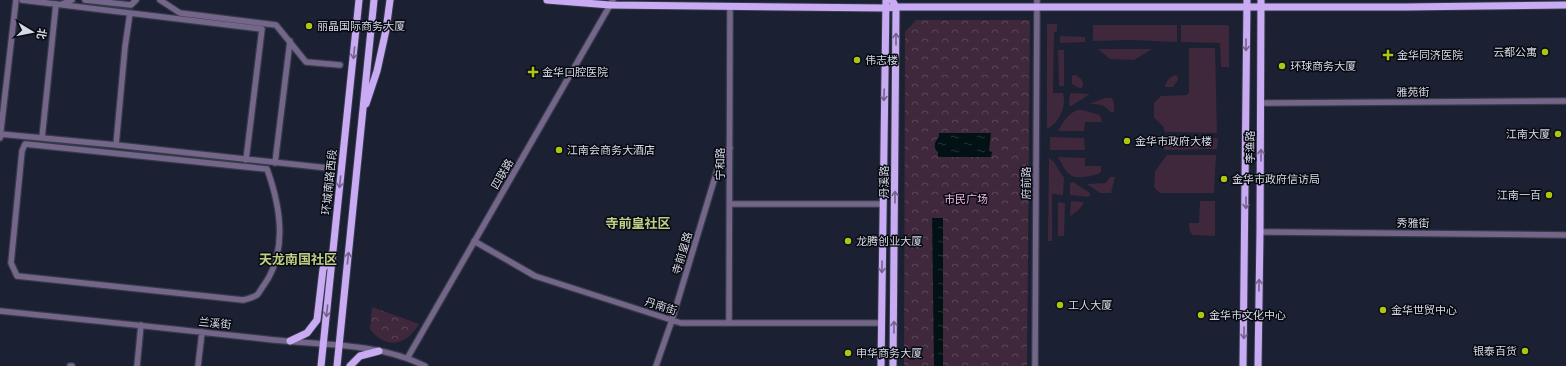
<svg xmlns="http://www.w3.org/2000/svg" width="1566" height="366" viewBox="0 0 1566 366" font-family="'Fira Sans Condensed','Noto Sans SC',sans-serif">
<defs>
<pattern id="park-crowns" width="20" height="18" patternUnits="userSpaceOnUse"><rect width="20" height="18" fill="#3f283b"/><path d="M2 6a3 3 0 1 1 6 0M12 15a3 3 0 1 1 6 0" fill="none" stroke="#5a4757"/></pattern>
<pattern id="water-ripples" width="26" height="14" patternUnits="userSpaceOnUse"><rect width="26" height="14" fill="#021114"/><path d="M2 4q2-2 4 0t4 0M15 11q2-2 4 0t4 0" fill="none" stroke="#263336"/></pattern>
</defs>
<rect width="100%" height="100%" fill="#1b2032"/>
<path fill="#3f283b" d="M1047,24H1057V31L1054,32L1053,93H1063C1067,106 1059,123 1047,129Z
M1093,25H1177V42L1132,40L1093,41Z
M1181,25H1227L1229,26V67H1221L1220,43L1181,42Z
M1060,36L1085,37V42L1060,43Z
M1189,48H1215L1217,133L1165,132L1163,126L1154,118V103L1161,96L1187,95L1189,92Z
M1098,49H1152L1134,60L1110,59Z
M1058,50H1064V86H1059Z
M1074,75H1076L1082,80L1083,84L1082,88H1079L1072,84V76Z
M1177,75L1178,80L1173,87H1165C1166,80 1171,76 1177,75Z
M1070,93L1090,94L1071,106H1069Z
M1105,98H1112L1114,104V112H1110C1105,104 1098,104 1089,104Z
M1077,110H1082L1100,115L1102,122H1085L1084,131H1058C1063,122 1068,114 1077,110Z
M1050,137L1084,138L1085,150H1050Z
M1218,138L1217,149L1164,150V139Z
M1167,155H1216L1214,193H1160L1154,187L1155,171Z
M1058,157L1085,158V166H1101V171C1098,176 1095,174 1090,176C1069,180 1068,175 1058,157Z
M1049,158L1054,162L1064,178L1063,195L1052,194V241H1048Z
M1110,177H1115L1111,193H1100L1087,184L1106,183Z
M1073,182L1090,193L1089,197L1070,195V183Z
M1071,201L1084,202C1081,209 1076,212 1070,216Z
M1200,201H1215V236L1193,235L1190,232L1189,223H1199Z
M1058,202L1065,203L1064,236H1058Z"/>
<path fill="url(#park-crowns)" d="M916,20H1030L1027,366H904L905,32Z
M372,307L419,324C406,346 386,350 370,329Z"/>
<path fill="url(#water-ripples)" d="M939,133H991L989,151L992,152L991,157H938V152C933,148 934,142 939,137Z
M932,218H943V366H934Z"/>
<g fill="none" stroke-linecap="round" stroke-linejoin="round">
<defs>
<path id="minor" d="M22,0L262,29L246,160
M85,0L131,5L136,0
M160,0L180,13L276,25L306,62L340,65
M62,4L72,0
M1261,103L1566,101
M0,134L116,145L328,168
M0,138L16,0
M42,138L56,4
M25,144L267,169C280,205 288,251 264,285C262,287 260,292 257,295C254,297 247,299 243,300L17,276L11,263L22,151Z
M116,145L125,47L130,13
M275,163L290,41
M730,204H883
M1260,232L1566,235
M474,241L535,276L681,323H881
M0,311C91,320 183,330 274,340C324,345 379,343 425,366
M729,323L730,6
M408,357L613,0
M70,366H72
M137,366L141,325
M198,366L202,332
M656,366L672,320L722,154L730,148
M1035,366L1037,0"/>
<path id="major" d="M547,0L610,5L886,8L896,7H1405L1566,5
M892,0L896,7L893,366
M366,104L377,71L386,30L390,0
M290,341L307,333L317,320L323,269L331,254
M321,366L359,0
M337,366L374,0
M350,366L360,356L379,351
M881,366L886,0
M1243,366L1247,0
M1258,366L1260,232L1261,0"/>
</defs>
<use href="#minor" stroke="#353a4b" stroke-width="8"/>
<use href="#major" stroke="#353a4b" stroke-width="9"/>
<use href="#minor" stroke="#746688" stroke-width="5.5"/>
<use href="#major" stroke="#c8abf2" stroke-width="7"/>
</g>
<defs><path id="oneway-shaft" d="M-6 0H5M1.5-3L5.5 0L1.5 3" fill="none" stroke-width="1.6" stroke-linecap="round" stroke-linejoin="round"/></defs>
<g stroke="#72638d">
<use href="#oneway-shaft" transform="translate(896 39) rotate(-90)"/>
<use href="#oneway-shaft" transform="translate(1246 45) rotate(90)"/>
<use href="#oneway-shaft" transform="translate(354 53) rotate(96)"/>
<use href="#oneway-shaft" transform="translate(884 95) rotate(92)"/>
<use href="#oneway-shaft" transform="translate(1261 155) rotate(-90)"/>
<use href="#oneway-shaft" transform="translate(340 182) rotate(96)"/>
<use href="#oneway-shaft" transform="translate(895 197) rotate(-90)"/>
<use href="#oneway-shaft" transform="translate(1246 203) rotate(90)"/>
<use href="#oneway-shaft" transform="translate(348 258) rotate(-84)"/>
<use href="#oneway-shaft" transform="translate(882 267) rotate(91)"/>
<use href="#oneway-shaft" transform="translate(1259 285) rotate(-89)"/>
<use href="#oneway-shaft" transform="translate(327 311) rotate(96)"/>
<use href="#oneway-shaft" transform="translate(894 327) rotate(-90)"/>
<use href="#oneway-shaft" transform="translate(1244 333) rotate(91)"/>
</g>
<g fill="#acc611" stroke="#080a12" stroke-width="1.5">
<circle cx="309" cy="26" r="4"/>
<circle cx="1545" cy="52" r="4"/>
<path d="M1386 49h4v4h4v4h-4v4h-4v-4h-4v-4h4z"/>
<circle cx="857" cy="60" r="4"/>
<circle cx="1282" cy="66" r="4"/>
<path d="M531 66h4v4h4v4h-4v4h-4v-4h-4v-4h4z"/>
<circle cx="1558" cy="134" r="4"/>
<circle cx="1127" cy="141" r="4"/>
<circle cx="559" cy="150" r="4"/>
<circle cx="1224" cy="179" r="4"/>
<circle cx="1549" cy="195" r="4"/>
<circle cx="848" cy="241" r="4"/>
<circle cx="1060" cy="305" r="4"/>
<circle cx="1383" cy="310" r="4"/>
<circle cx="1201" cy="315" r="4"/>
<circle cx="1525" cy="351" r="4"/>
<circle cx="848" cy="353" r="4"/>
</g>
<g text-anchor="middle" stroke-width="3" stroke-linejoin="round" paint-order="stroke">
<g font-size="11" fill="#d5d9e5" stroke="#080a12" text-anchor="start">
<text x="317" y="30">丽晶国际商务大厦</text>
<text x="1537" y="56" text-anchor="end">云都公寓</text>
<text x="1397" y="59">金华同济医院</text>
<text x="865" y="64">伟志楼</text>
<text x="1290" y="70">环球商务大厦</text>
<text x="542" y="76">金华口腔医院</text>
<text x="1550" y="138" text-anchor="end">江南大厦</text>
<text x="1135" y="145">金华市政府大楼</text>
<text x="567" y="154">江南会商务大酒店</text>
<text x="1232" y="183">金华市政府信访局</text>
<text x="1541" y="199" text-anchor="end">江南一百</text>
<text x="856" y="245">龙腾创业大厦</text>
<text x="1068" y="309">工人大厦</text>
<text x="1391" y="314">金华世贸中心</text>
<text x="1209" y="319">金华市文化中心</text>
<text x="1517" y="355" text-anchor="end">银泰百货</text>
<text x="856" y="357">申华商务大厦</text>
</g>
<g font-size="11" fill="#d5d9e5" stroke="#080a12">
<text transform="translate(1413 92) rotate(-1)" y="4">雅苑街</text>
<text transform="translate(1250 147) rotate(-90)" y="4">李渔路</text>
<text transform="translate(720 164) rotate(-90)" y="4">宁和路</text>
<text transform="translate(502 174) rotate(-60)" y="4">四联路</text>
<text transform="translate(329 182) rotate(-84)" y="4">环城南路西段</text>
<text transform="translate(884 182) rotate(-90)" y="4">丹溪路</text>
<text transform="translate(1026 183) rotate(-90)" y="4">府前路</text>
<text transform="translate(1413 223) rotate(1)" y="4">秀雅街</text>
<text transform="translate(682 253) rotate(-73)" y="4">寺前皇路</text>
<text transform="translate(661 306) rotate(18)" y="4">丹南街</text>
<text transform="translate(215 323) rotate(6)" y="4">兰溪街</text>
</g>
<g font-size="11" fill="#f4b8e7" stroke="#080a12">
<text x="966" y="203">市民广场</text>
</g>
<g font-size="13" font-weight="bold" fill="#bfd085" stroke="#080a12">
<text x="638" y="228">寺前皇社区</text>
<text x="298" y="264">天龙南国社区</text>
</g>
</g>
<g transform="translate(32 32) rotate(100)" stroke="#080a12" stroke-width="3" paint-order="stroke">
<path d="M0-3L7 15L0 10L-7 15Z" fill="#d5d9e5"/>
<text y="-6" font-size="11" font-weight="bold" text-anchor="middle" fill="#d5d9e5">北</text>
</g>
</svg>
